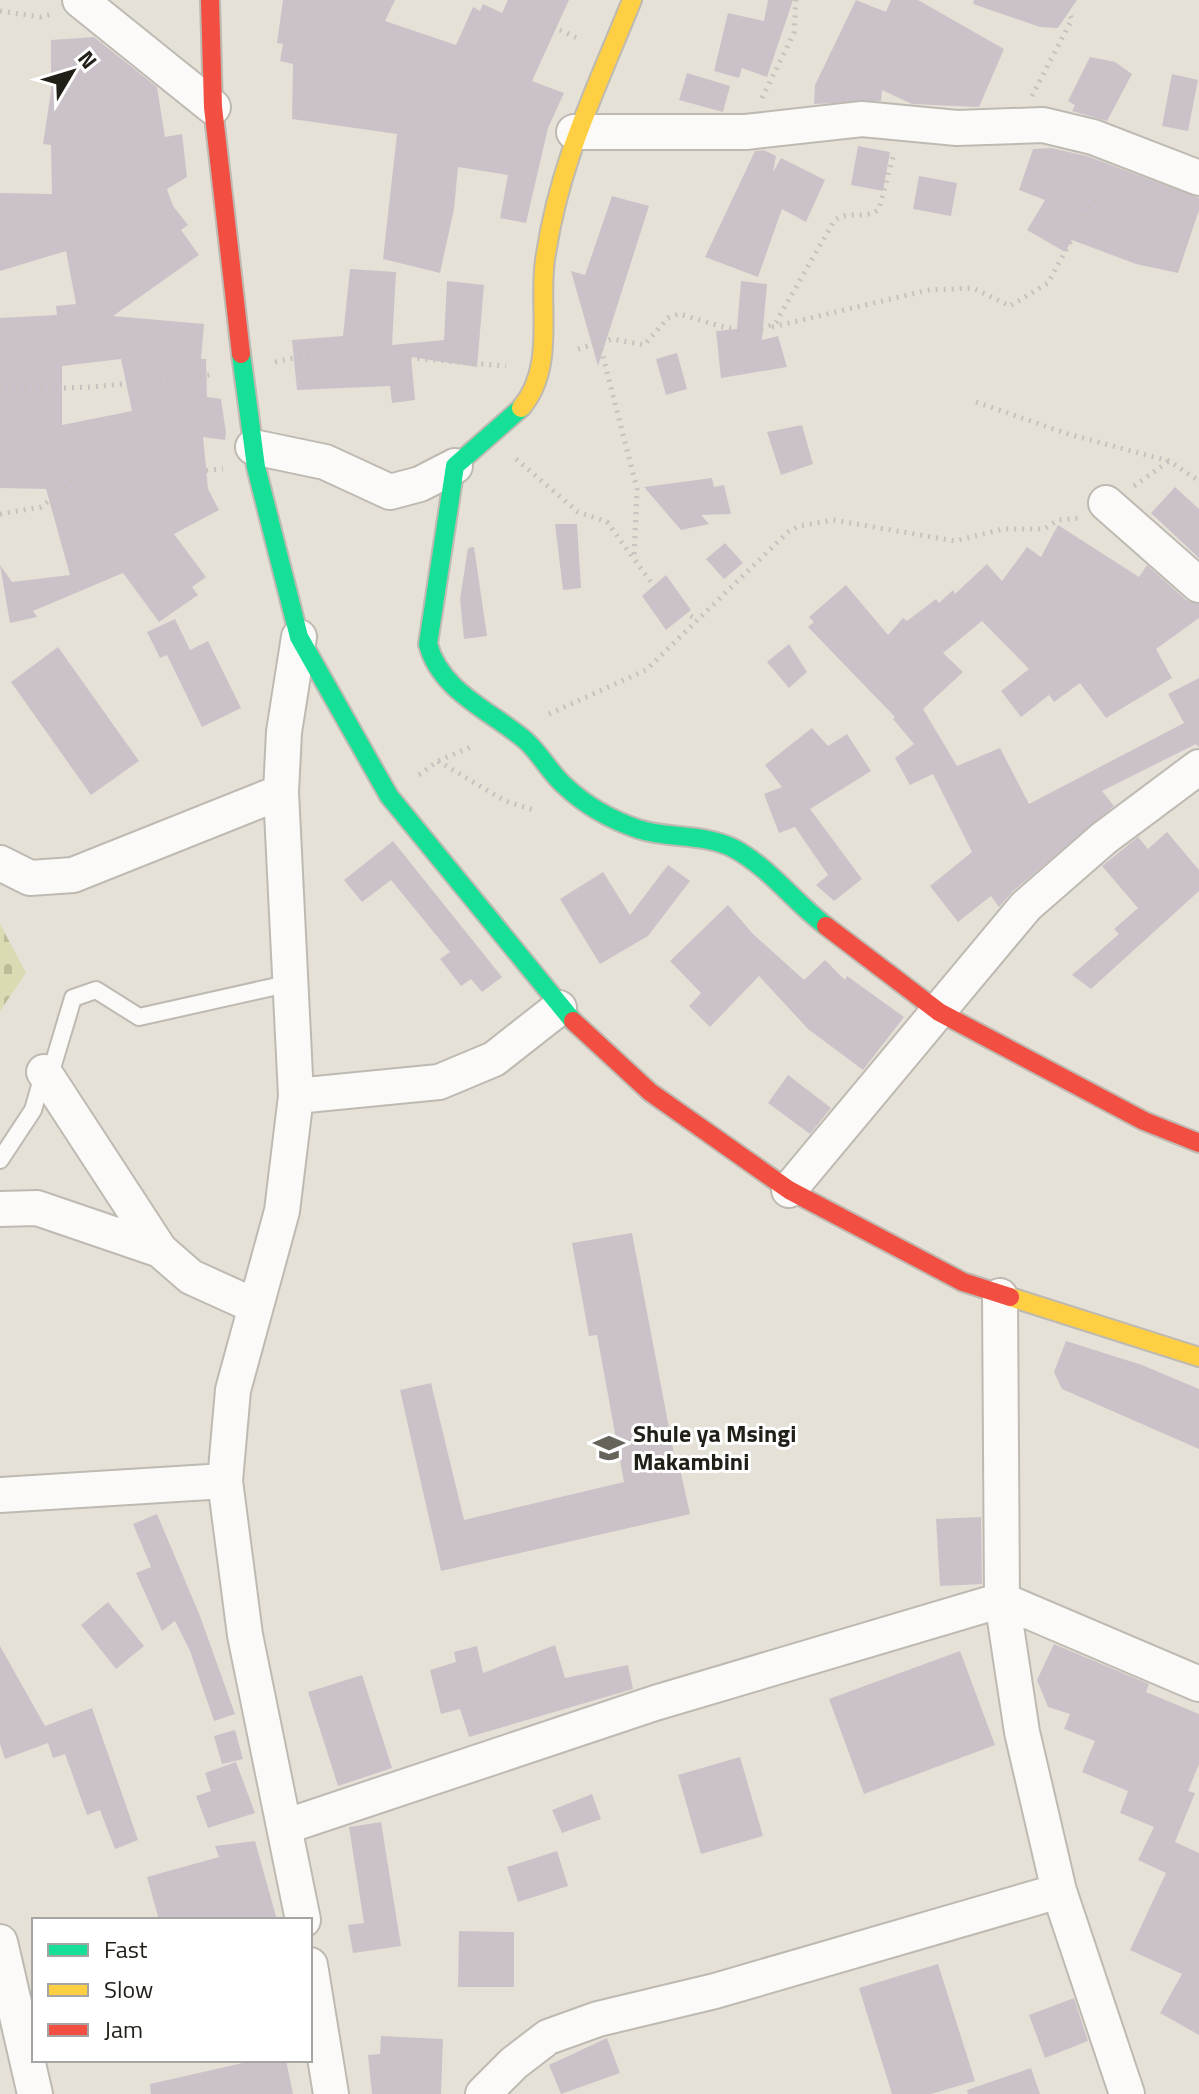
<svg xmlns="http://www.w3.org/2000/svg" width="1199" height="2094" viewBox="0 0 1199 2094" font-family="'Titillium Web',sans-serif">
<defs>
<pattern id="cemetery-stones" width="16" height="16" patternUnits="userSpaceOnUse" patternTransform="scale(2)"><rect width="16" height="16" fill="#dadbb2"/><path d="M2 7V4a2 2 0 0 1 4 0v3zM10 15v-3a2 2 0 0 1 4 0v3z" fill="#bbbc98"/></pattern>
</defs>
<rect width="100%" height="100%" fill="#e6e1d6"/>
<path fill="url(#cemetery-stones)" d="M0,924L26,973L0,1011Z"/>
<path fill="#cbc2c9" fill-rule="evenodd" d="M283,0H395L385,21L456,45L473,7L480,11L483,4L502,13L508,0H569L532,81L564,93L548,128L526,223L500,218L508,175L458,167L454,209L440,273L383,259L397,134L292,119L293,64L280,61L283,44L277,43Z
M768,0H793L767,77L742,68L739,78L714,71L728,13L764,21Z
M856,0L886,12L891,0H918L1004,49L979,107L912,104L882,90L881,101L814,104L815,85Z
M974,0H1077L1058,28L1040,27L973,4Z
M94,37L157,87L165,137L182,134L187,177L167,189L173,206L188,225L181,230L199,255L113,316L204,324L201,359H206L207,397L221,399L226,433L225,440L203,437L208,489L219,510L174,534L206,577L192,587L198,595L159,622L123,573L33,611L37,617L10,623L0,565L12,582L70,575L46,489L0,488V318L57,315L56,306L76,304L66,251L0,271V193L52,194L51,145L43,144L51,91V40ZM121,359L132,411L62,425V366Z
M1090,57L1115,62L1132,74L1107,121L1072,111L1075,105L1068,101Z
M687,73L730,86L723,112L679,100Z
M1172,74L1198,80L1188,131L1162,126Z
M858,146L890,152L883,191L851,185Z
M1051,148L1087,156L1199,198V210L1178,273L1136,264L1072,240L1065,252L1027,230L1045,200L1019,190L1033,149Z
M764,150L776,156L773,172L781,158L825,180L806,222L782,209L758,277L705,257L755,151Z
M919,176L957,183L951,216L913,209Z
M612,196L649,206L598,366L571,271L585,275Z
M350,269L396,272L392,345L444,340L447,281L484,285L477,367L411,357L415,400L392,403L390,386L297,390L292,340L343,336Z
M741,281L767,284L762,340L778,336L787,367L721,378L716,331L737,329Z
M677,353L687,389L666,395L656,359Z
M802,425L813,464L781,475L767,432Z
M712,478L714,487L724,485L731,514L701,515L709,524L681,530L644,487Z
M1175,487L1199,509V558L1151,513Z
M555,524H577L581,588L563,590Z
M1058,525L1139,577L1147,565L1186,600L1199,604V618L1156,649L1172,678L1106,718L1080,683L1054,702L1049,695L1021,717L1001,691L1029,669L982,621L943,653L963,672L923,709L957,766L1000,748L1029,804L1184,723L1168,694L1199,678V747L1196,744L1102,791L1114,806L1013,891L999,907L991,896L958,922L930,886L972,852L933,774L910,785L895,758L914,744L893,719L895,717L808,627L814,622L809,617L846,585L888,635L903,618L907,621L936,599L939,603L953,590L955,594L987,564L1002,581L1027,547L1041,557Z
M725,543L743,563L724,579L706,559Z
M474,547L487,636L464,639L460,599L468,548Z
M666,575L691,610L666,630L642,596Z
M175,619L190,650L208,641L241,708L202,727L167,655L160,658L147,632Z
M789,644L807,672L789,688L767,662Z
M58,647L139,761L91,795L11,682Z
M812,728L828,746L847,734L871,771L810,809L862,879L834,901L816,885L828,875L795,827L779,833L764,794L782,787L765,765Z
M1167,832L1199,870V891L1091,989L1072,975L1119,934L1114,929L1138,908L1102,866L1138,837L1148,849Z
M393,841L502,977L482,992L471,979L461,986L440,959L450,952L391,880L362,902L344,880Z
M668,865L690,881L648,936L600,964L560,899L603,872L630,915Z
M728,905L753,934L804,980L825,960L845,980L847,976L904,1017L863,1070L808,1029L759,976L710,1027L689,1006L701,993L670,961Z
M788,1075L831,1108L810,1134L768,1103Z
M632,1233L677,1470L680,1469L690,1514L441,1571L400,1390L431,1383L464,1520L624,1482L597,1335L589,1336L572,1243Z
M1066,1341L1142,1365L1199,1389V1449L1062,1389L1054,1372Z
M157,1514L200,1616L235,1714L214,1721L190,1651L175,1621L162,1631L136,1573L151,1567L133,1524Z
M981,1517L982,1584L940,1586L936,1519Z
M108,1602L144,1646L116,1669L81,1625Z
M1054,1644L1149,1684L1146,1692L1199,1714V1764L1188,1791L1195,1793L1175,1842L1199,1853V2035L1160,2013L1182,1974L1130,1950L1166,1873L1138,1860L1154,1827L1120,1813L1128,1791L1082,1772L1095,1741L1064,1729L1070,1714L1048,1707L1037,1680Z
M555,1645L565,1678L628,1665L633,1689L469,1737L460,1709L441,1714L430,1670L456,1662L454,1652L477,1646L483,1673Z
M0,1646L45,1726L92,1708L138,1840L115,1849L100,1810L87,1815L65,1754L53,1758L48,1743L5,1759L0,1744Z
M960,1651L995,1745L864,1794L829,1699Z
M362,1675L392,1768L338,1786L308,1692Z
M235,1730L243,1759L222,1764L214,1736Z
M740,1757L763,1836L701,1854L678,1775Z
M236,1762L255,1813L208,1828L196,1796L211,1791L205,1773Z
M592,1794L601,1819L562,1833L552,1810Z
M381,1822L401,1946L353,1953L348,1925L364,1923L349,1827Z
M255,1841L277,1920H159L147,1877L219,1857L215,1846Z
M557,1851L568,1886L518,1902L507,1867Z
M459,1931L514,1932V1987H458Z
M938,1964L975,2081L931,2094H892L859,1988Z
M1074,1998L1088,2041L1045,2058L1029,2015Z
M381,2036L443,2039L441,2094H372L368,2055L380,2054Z
M607,2038L620,2073L561,2094L549,2065Z
M256,2060H286L293,2094H151L150,2084Z
M1031,2068L1040,2094H968L967,2090Z"/>
<g fill="none" stroke-linecap="round" stroke-linejoin="round">
<defs>
<path id="lane" d="M0,1160L33,1110L44,1072L50,1075L73,998L96,990L139,1017L291,983"/>
<path id="street" d="M80,0L213,107
M574,132H746L862,119L957,128L1043,125L1093,137L1199,178
M253,447L325,462L390,492L420,484L455,466
M1106,503L1199,585
M299,637L284,732L281,792L296,1096L282,1211L233,1390L225,1481L245,1635L303,1920
M0,863L30,878L73,875L281,792
M44,1072L160,1250L191,1277L255,1306
M296,1096L439,1082L494,1059L559,1008
M789,1190L1026,906L1104,838L1199,767
M0,1209L37,1208L160,1250
M1000,1296L1002,1600L1022,1732L1059,1891L1127,2094
M0,1495L225,1481
M284,1827L655,1703L1002,1600L1199,1684
M0,1942L35,2094
M310,1965L331,2094
M483,2094L514,2063L548,2037L598,2019L715,1991L1059,1891"/>
<path id="fast" d="M241,354L256,467L299,637L389,796L573,1021
M521,408L455,466L428,644C440,691 491,711 525,740C540,753 550,773 565,786C585,805 612,820 638,829C668,839 702,833 733,848C769,867 794,902 826,926"/>
<path id="slow" d="M521,408C556,367 538,308 545,260C559,162 596,90 632,0
M1010,1297L1199,1357"/>
<path id="jam" d="M210,0L213,107L241,354
M826,926L939,1012L1144,1121L1199,1143
M573,1021L650,1092L789,1190L963,1282L1010,1297"/>
</defs>
<use href="#lane" stroke="#bebab2" stroke-width="20"/>
<use href="#street" stroke="#bebab2" stroke-width="38"/>
<use href="#fast" stroke="#bebab2" stroke-width="22"/>
<use href="#slow" stroke="#bebab2" stroke-width="22"/>
<use href="#jam" stroke="#bebab2" stroke-width="22"/>
<path stroke="#c5c2bf" stroke-width="5" stroke-dasharray="2 6" stroke-linecap="butt" d="M524,0L537,9L547,24L577,38
M0,11L40,17L53,14
M1032,96L1072,19L1062,0
M762,98L794,33L796,0
M0,327V339
M772,327L929,290L973,288L1010,306L1048,283L1108,173
M599,341L637,489L634,558
M578,349L612,339L644,345L668,318L679,314C707,321 750,341 776,322L834,221C848,209 864,221 879,209L894,153
M275,362L327,351L506,366
M0,390L92,387L210,375
M976,402L1068,434L1169,461L1199,481
M516,459L578,512L607,522L664,600L697,620
M1134,486L1169,461
M0,514L41,507L72,482L223,469
M549,714L646,670L788,532L799,526L833,520L955,541L1003,529H1044L1058,520L1080,518
M438,761L505,801L537,811
M419,775L438,761L473,746"/>
<use href="#lane" stroke="#fbfaf9" stroke-width="16"/>
<use href="#street" stroke="#fbfaf9" stroke-width="34"/>
<use href="#fast" stroke="#16e098" stroke-width="18"/>
<use href="#slow" stroke="#ffcf43" stroke-width="18"/>
<use href="#jam" stroke="#f24e42" stroke-width="18"/>
</g>
<defs>
<symbol id="school-bare" viewBox="-9 -9 18 18"><path d="M0-5L7-2L0 1L-7-2ZM-4 1L0 2.5L4 1V4Q0 6-4 4Z" fill="#67625a" stroke="#fff" stroke-width="2.5" paint-order="stroke"/></symbol>
</defs>
<g fill-rule="evenodd">
<use href="#school-bare" x="587" y="1426" width="44" height="44"/>
</g>
<g text-anchor="middle" stroke-width="6" stroke-linejoin="round" paint-order="stroke">
<g font-size="24" font-weight="bold" fill="#221e18" stroke="#fff" text-anchor="start">
<text x="633" y="1442">Shule ya Msingi<tspan x="633" dy="28">Makambini</tspan></text>
</g>
</g>
<rect x="32" y="1918" width="280" height="144" fill="#ffffff" stroke="#a7a5a3" stroke-width="2"/>
<rect x="48" y="1944" width="40" height="12" fill="#16e098" stroke="#a7a5a3" stroke-width="2"/>
<text x="104" y="1958" font-size="24" fill="#221e18">Fast</text>
<rect x="48" y="1984" width="40" height="12" fill="#ffcf43" stroke="#a7a5a3" stroke-width="2"/>
<text x="104" y="1998" font-size="24" fill="#221e18">Slow</text>
<rect x="48" y="2024" width="40" height="12" fill="#f24e42" stroke="#a7a5a3" stroke-width="2"/>
<text x="104" y="2038" font-size="24" fill="#221e18">Jam</text>
<g transform="translate(72 72) rotate(52)" stroke="#ffffff" stroke-width="6" paint-order="stroke">
<path d="M0-6L14 30L0 20L-14 30Z" fill="#221e18"/>
<text y="-12" font-size="22" font-weight="bold" text-anchor="middle" fill="#221e18">N</text>
</g>
</svg>
